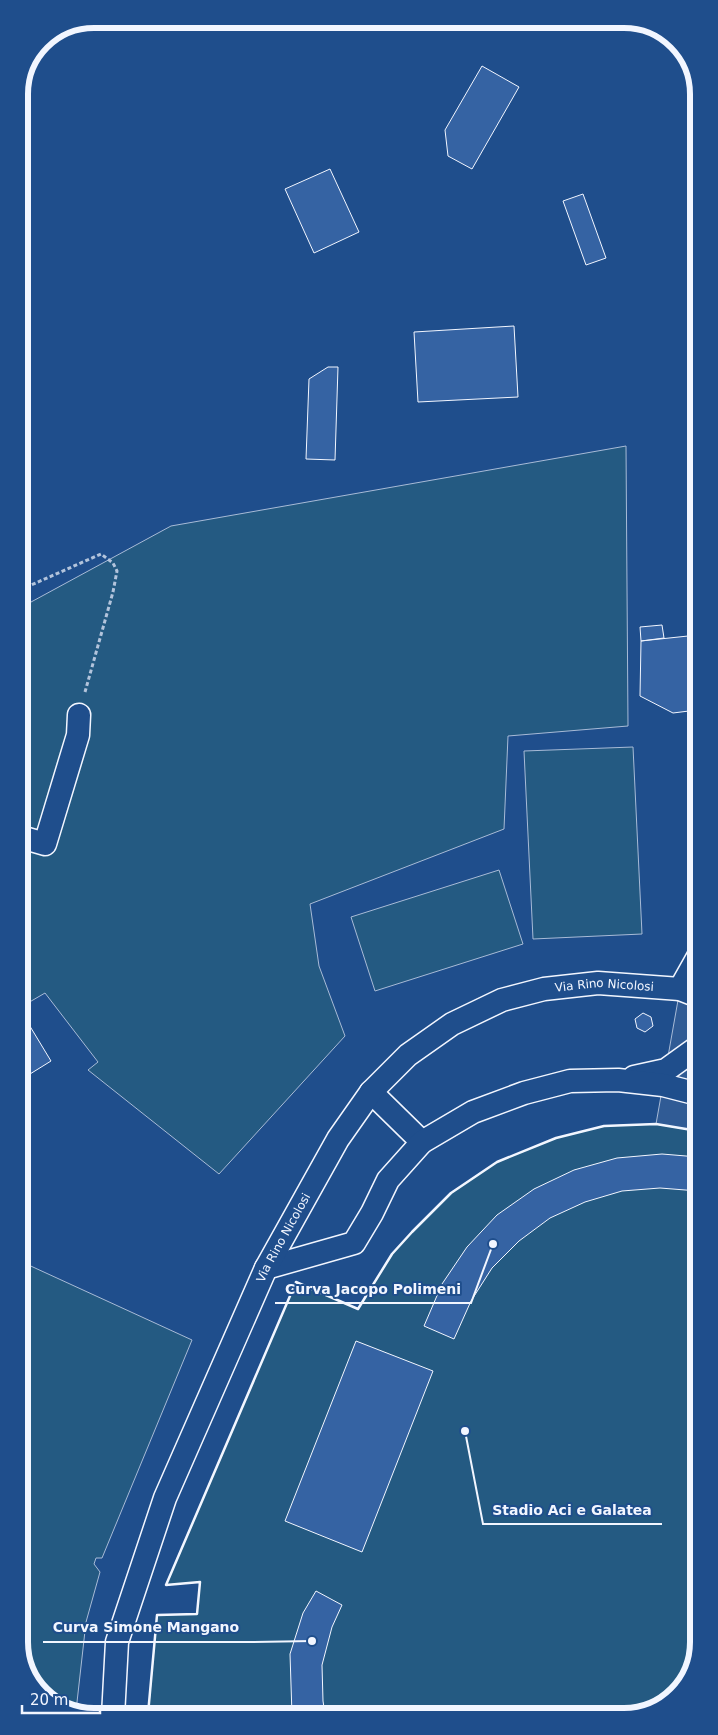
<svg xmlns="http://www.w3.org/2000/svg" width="718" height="1735" viewBox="0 0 718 1735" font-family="'DejaVu Sans',sans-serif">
<rect width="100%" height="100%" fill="#1f4e8c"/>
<path fill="#245a82" stroke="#a8bbd7" d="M626,446L628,726L508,736L504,829L310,904L319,966L345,1036L219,1174L88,1070L98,1062L45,993L21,1007L20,608L171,526Z
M633,747L642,934L533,939L524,751Z
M499,870L523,944L375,991L351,917Z
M656,1124L698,1131L699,1641L684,1687L648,1712L148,1716L157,1615L197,1614L200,1582L166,1585L296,1282L358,1309L392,1254L412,1232L451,1193L497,1162L556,1138L604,1126Z
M22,1262L192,1340L102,1558H96L94,1564L100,1572L86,1622L76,1711L48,1701L23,1665Z"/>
<path fill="#305b95" stroke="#a8bbd7" d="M698,957V1131L656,1124L680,989Z"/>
<path fill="#3563a3" stroke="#f2f6ff" d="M482,66L519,87L472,169L448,156L445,130Z
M330,169L359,232L314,253L285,189Z
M583,194L606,258L586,265L563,201Z
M514,326L518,397L418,402L414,332Z
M328,367H338L335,460L306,459L309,379Z
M662,625L664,638L641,641L640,627Z
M688,636L697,710L673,713L640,696L641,641Z
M643,1013L651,1017L653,1026L645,1032L637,1028L635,1019Z
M28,1023L51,1061L30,1074L21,1059V1027Z
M662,1154L698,1157V1191L660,1188L622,1191L585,1202L550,1218L519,1241L492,1268L471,1301L454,1339L424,1326L442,1284L467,1247L497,1215L534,1189L574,1170L617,1158Z
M356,1341L433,1371L362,1552L285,1521Z
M316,1591L342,1605L332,1627L322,1665L323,1701L325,1714L292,1715L290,1654L303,1613Z"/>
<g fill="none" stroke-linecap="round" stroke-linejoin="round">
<defs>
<g id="minor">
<path d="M21,837L45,844L78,735L79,715"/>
<path d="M680,989L698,957"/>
<path d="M634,1077L666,1070L698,1047"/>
<path d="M371,1092L422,1142"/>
<path d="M266,1268L354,1243L372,1213L388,1180L422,1142L473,1112L524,1093L570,1081L618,1080L663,1085L698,1094"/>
<path id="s1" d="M113,1716L117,1642L165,1498L266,1268L338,1139L371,1092L408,1055L452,1024L502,1000L544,989L598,983L680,989L698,996"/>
</g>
</defs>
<use href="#minor" stroke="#f2f6ff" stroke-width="25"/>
<path stroke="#b3c4dc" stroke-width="3" stroke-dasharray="4 2.5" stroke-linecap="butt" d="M20,590L101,554L113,563L117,571L113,592L85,692"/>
<use href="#minor" stroke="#1f4e8c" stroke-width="22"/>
<path stroke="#f2f6ff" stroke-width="2.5" d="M151,1716L148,1714L157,1615L197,1614L200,1582L166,1585L296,1282L358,1309L392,1254L412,1232L451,1193L497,1162L556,1138L604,1126L656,1124L698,1131"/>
</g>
<g text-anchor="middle" stroke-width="4" stroke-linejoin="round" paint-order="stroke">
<g font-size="12" fill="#f2f6ff" stroke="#1f4e8c">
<text dy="4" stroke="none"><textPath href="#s1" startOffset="948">Via Rino Nicolosi</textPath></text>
<text dy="4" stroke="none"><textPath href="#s1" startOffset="512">Via Rino Nicolosi</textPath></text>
</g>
</g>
<path d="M0 0H718V1735H0ZM94 28H624A66 66 0 0 1 690 94V1642A66 66 0 0 1 624 1708H94A66 66 0 0 1 28 1642V94A66 66 0 0 1 94 28Z" fill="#1f4e8c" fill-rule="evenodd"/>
<path fill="none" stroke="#f2f6ff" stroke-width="6" d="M94 28H624A66 66 0 0 1 690 94V1642A66 66 0 0 1 624 1708H94A66 66 0 0 1 28 1642V94A66 66 0 0 1 94 28Z"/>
<path fill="none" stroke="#f2f6ff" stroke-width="2" d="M493 1244L471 1303H275M465 1431L483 1524H662M312 1641L250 1642H43"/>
<g fill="#f2f6ff" stroke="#1f4e8c" stroke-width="2">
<circle cx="493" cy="1244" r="5"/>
<circle cx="465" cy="1431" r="5"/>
<circle cx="312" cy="1641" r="5"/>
</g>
<g font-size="14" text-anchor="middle" font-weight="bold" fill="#f2f6ff" stroke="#1f4e8c" stroke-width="4" stroke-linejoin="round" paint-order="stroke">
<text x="373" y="1294">Curva Jacopo Polimeni</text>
<text x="572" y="1515">Stadio Aci e Galatea</text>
<text x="146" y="1632">Curva Simone Mangano</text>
</g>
<path d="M22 1705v8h78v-8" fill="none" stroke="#f2f6ff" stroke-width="2.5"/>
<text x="30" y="1705" font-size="15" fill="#f2f6ff" stroke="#1f4e8c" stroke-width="4" paint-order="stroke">20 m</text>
</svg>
